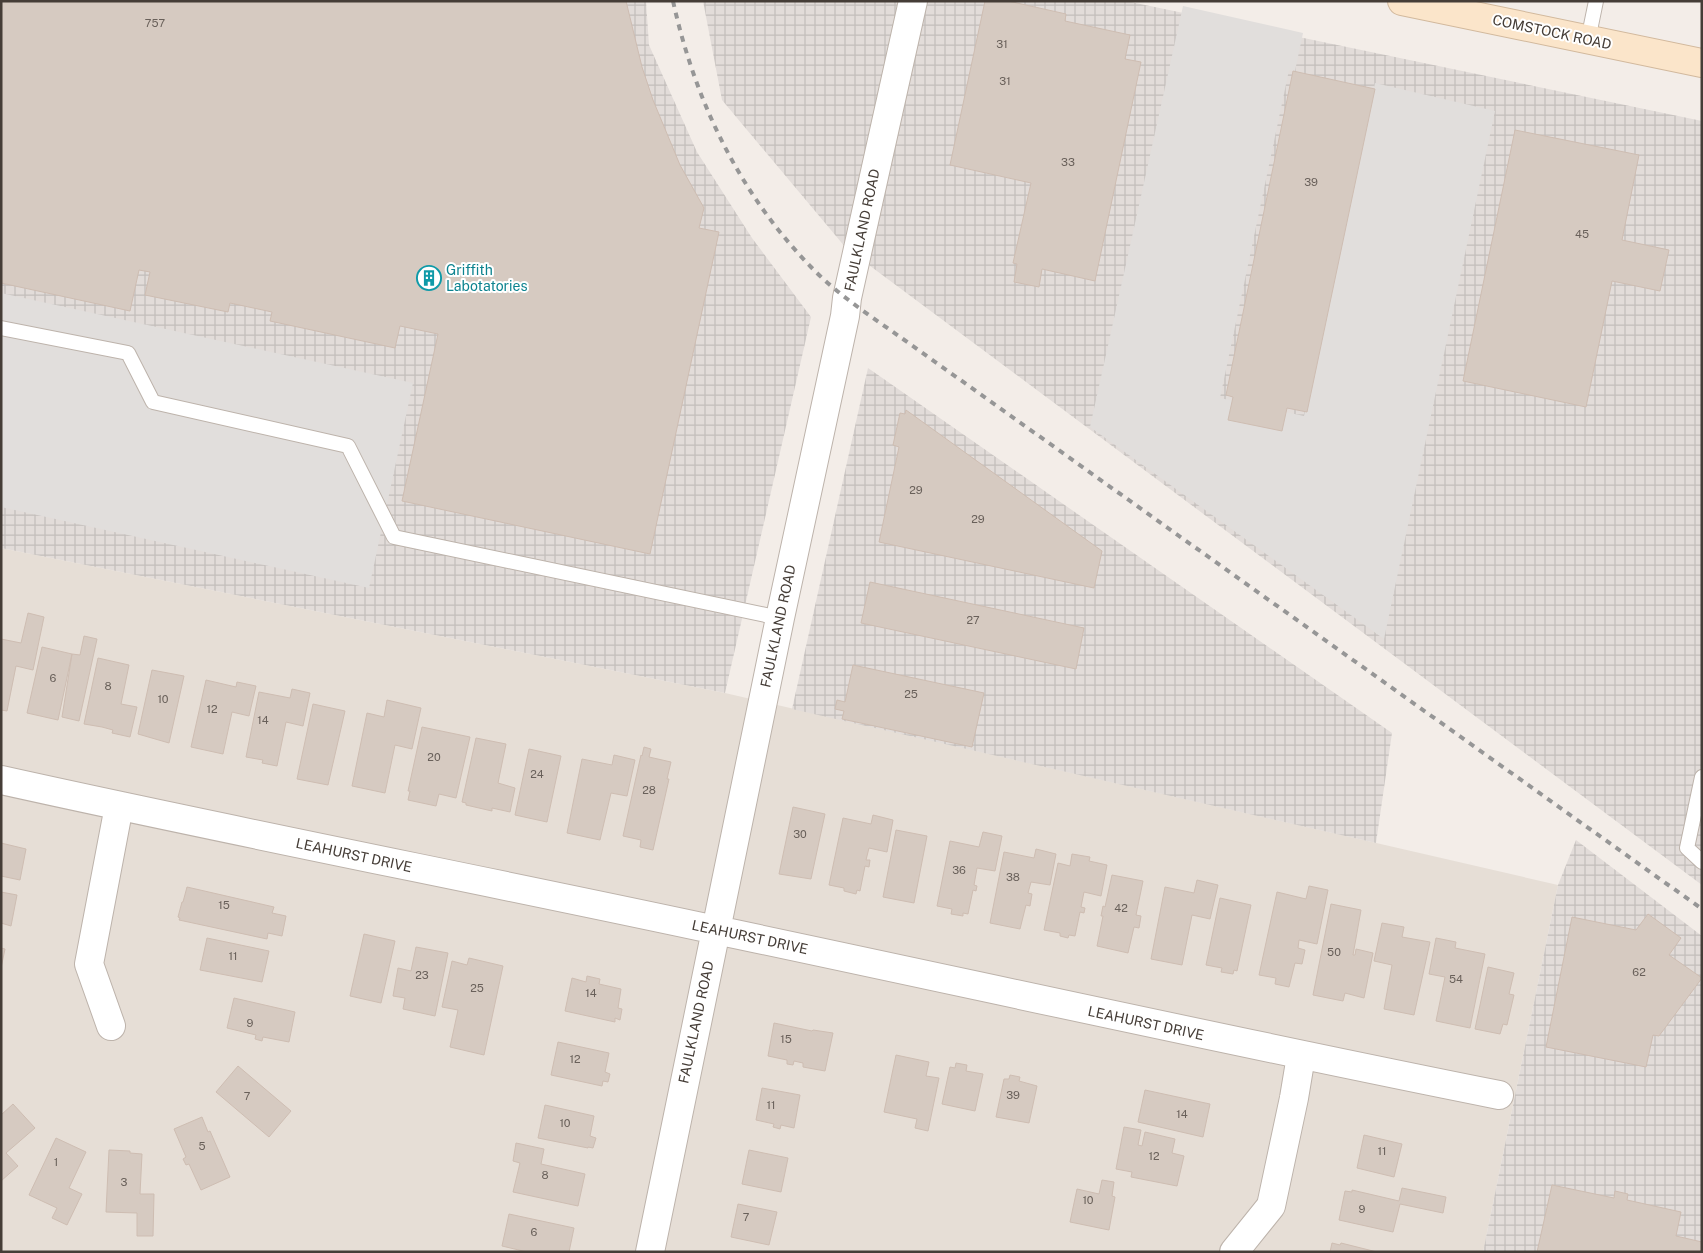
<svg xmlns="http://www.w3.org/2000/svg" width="1703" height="1253" viewBox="0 0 1703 1253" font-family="'Public Sans',sans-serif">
<defs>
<pattern id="industrial-grid" width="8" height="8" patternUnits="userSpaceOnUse" patternTransform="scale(1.25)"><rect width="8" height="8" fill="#e2dcd9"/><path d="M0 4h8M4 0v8" fill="none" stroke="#c3bebb"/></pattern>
</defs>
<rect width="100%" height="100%" fill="#f3ede8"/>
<path fill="#e6ded6" d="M1,548L725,693L1558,885L1483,1252H1Z"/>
<path fill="url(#industrial-grid)" d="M1,1H646L649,45L697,152L752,238L811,317L725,693L1,548Z
M703,1H1126L1702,121V885L846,248L722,100Z
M868,368L1392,733L1376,843L792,709Z
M1576,840L1702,936V1252H1483L1558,885Z"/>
<path fill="#e1dedc" d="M1183,6L1303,33L1295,71L1289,70L1220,398L1304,416L1375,83L1495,111L1384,639L1090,427Z
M1,293L413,383L369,588L1,507Z"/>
<path fill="#d6cac1" stroke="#cebdb2" d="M1,1H626L642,67L653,100L680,165L704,208L699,228L719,232L650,554L402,501L438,334L400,326L395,348L270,321L272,312L230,303L228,312L145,295L150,272L139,270L130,311L1,283Z
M985,1H1008L1066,14L1065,21L1130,35L1125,59L1141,62L1095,281L1042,269L1039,287L1014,282L1017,264L1013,263L1031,183L950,165Z
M1293,71L1375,89L1307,412L1287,408L1282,431L1228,420L1233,397L1226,395Z
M1515,130L1639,155L1622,240L1669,250L1660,291L1612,281L1586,407L1463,381Z
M906,410L1102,551L1094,588L879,542L899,447L893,445L900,413L905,414Z
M870,582L1084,628L1076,669L861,623Z
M28,613L44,617L33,670L16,666L7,711L1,710V639L21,643Z
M84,636L97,639L79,721L62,717L72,654L80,655Z
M42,647L72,654L58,720L27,713Z
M98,658L129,665L121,704L137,707L130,737L112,733L113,730L102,727L84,724Z
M853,665L984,693L972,747L842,719L844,711L835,709L837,700L845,702Z
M152,670L184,676L169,743L138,734Z
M206,680L236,687L237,682L256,686L249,716L232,712L223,754L191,747Z
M292,689L310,693L303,726L286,722L277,766L262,763L263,760L246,757L259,692L290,698Z
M387,700L421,708L412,749L395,745L385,793L352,786L367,713L384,717Z
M313,704L345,711L328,785L297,779Z
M422,727L470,737L456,798L439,794L436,806L408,800L410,791H408Z
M476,738L506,744L498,783L515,788L510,812L492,808V811L466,805V803L462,802Z
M644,747L651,749L649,757L671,762L667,779H669L653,850L640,847L641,840L623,836L641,755L642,756Z
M529,749L561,756L547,822L515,815Z
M614,755L635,760L627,796L611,793L600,840L567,833L582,759L612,765Z
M793,807L825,814L811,879L779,874Z
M873,815L893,820L887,852L869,848L866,860H870L869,867L865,866L860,891L857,890L856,894L844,891V888L829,885L843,818L871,824Z
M896,830L927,836L914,903L883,897Z
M983,832L1002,836L995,871L977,868L974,885L977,886L976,891L973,890L968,914L963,913V916L951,914L952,909L937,906L950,841L979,847Z
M1,843L26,849L20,880L1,876Z
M1036,849L1056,854L1050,885L1031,882L1028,893L1032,894L1030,906L1026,905L1020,929L990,923L1004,852L1034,858Z
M1072,854L1090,857L1089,861L1107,865L1101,896L1084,892L1081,907L1085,908L1084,913L1080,912L1075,936L1069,935L1068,938L1060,936V933L1044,930L1058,863L1070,866Z
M1112,875L1143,881L1136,915L1141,916L1139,928L1134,927L1128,953L1097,946L1103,916H1101L1103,906L1105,907Z
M1197,880L1218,885L1210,919L1192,915L1182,965L1151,959L1165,887L1194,893Z
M1309,886L1328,890L1317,944L1299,940L1298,948L1305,950L1302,964L1295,963L1289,987L1275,984L1276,978L1259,975L1277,892L1306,899Z
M187,887L274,907L272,913L286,916L282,936L268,933L267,939L179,920L180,918L178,917L182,902H183Z
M1,892L17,895L11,926L1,923Z
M1220,898L1251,905L1237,971L1234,970L1233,974L1221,972L1222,968L1206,965Z
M1331,904L1361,910L1353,955H1355L1356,949L1373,953L1364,998L1345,993L1343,1001L1313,995Z
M1648,914L1681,938L1669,955L1702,978L1659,1036L1653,1035L1646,1067L1546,1047L1572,917L1636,930Z
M1382,923L1404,927L1402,937L1430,942L1414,1015L1384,1009L1392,965L1374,961Z
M364,934L395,941L381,1003L350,996Z
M207,938L269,951L262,982L200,970Z
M1436,938L1456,942L1455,948L1485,954L1470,1028L1436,1021L1445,977L1429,974Z
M416,947L448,953L435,1016L403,1009L405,998L393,996L398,968L411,971Z
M1,948L5,949L1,968Z
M469,958L503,966L484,1055L450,1047L458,1010L442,1007L452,961L467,965Z
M1488,967L1514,973L1509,994L1514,995L1507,1025L1503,1024L1500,1034L1475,1029Z
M587,976L600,979L599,984L621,989L618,1008L622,1009L620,1020L615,1018V1022L565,1011L572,978L586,982Z
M234,998L295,1012L289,1042L263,1037L262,1041L255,1039L256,1035L227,1028Z
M774,1023L812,1031L813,1030L833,1033L825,1071L803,1067V1063L794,1061L793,1065L787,1064V1060L768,1056Z
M558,1042L609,1053L605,1072L610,1074L608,1082L603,1081L602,1086L551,1075Z
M896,1055L929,1062L926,1076L939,1078L928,1131L915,1128L917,1119L884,1112Z
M956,1063L967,1065L966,1071L983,1074L975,1111L942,1104L950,1067L955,1068Z
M238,1066L291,1111L269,1137L216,1092Z
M1010,1075L1020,1077L1019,1081L1037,1086L1029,1123L996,1117L1004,1079H1009Z
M762,1088L800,1095L794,1128L781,1125L780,1129L773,1127L774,1124L756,1120Z
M1145,1090L1210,1104L1203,1137L1138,1122Z
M13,1104L35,1128L6,1153L18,1166L1,1181V1115Z
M545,1105L594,1116L590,1136L596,1138L593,1148L588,1147V1148L538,1138Z
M202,1117L208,1132L210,1131L230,1177L201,1190L189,1164L186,1165L183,1159L186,1157L174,1129Z
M1124,1127L1141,1130L1138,1145L1142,1146L1145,1132L1175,1139L1172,1153L1184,1156L1177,1186L1131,1177L1132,1172L1116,1169Z
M1364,1135L1402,1144L1394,1177L1357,1168Z
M56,1138L86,1152L69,1188L82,1194L67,1225L52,1218L57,1208L29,1195Z
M516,1143L544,1149L541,1164L585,1174L578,1206L513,1192L520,1163L513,1161Z
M109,1150L130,1151V1153L142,1154L140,1194H154L153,1236H137V1213L106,1212Z
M749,1150L788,1158L781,1192L742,1184Z
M1102,1180L1114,1182L1112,1196L1115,1197L1109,1230L1070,1222L1077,1189L1099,1194Z
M1552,1185L1614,1198L1615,1191L1628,1194L1627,1200L1681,1212L1676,1236L1702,1242V1252H1537Z
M1402,1188L1446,1197L1443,1213L1400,1204L1393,1232L1339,1220L1345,1191L1352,1192V1190L1399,1201Z
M738,1204L777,1212L769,1245L731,1237Z
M509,1214L574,1228L569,1252H527L502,1246Z
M1332,1243L1340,1245L1341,1243L1377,1252H1330Z"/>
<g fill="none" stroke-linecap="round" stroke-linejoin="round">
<defs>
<path id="lane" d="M1588,40L1596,1
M1,328L128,353L153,402L348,446L394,537L780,618
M1702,777L1687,848L1702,862"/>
<path id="street" d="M1,780C239,833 478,879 716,930C977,985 1237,1043 1499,1095
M111,1026L89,964L119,806
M650,1252L780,618L845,316L847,298L913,1
M1234,1252L1271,1206L1294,1098L1301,1056"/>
<path id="secondary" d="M1402,1L1702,63"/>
</defs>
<use href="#lane" stroke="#bdb3ab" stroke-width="16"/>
<use href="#street" stroke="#bdb3ab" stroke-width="30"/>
<use href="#secondary" stroke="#d2b99d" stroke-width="30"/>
<use href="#lane" stroke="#fff" stroke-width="14"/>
<use href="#street" stroke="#fff" stroke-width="28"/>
<use href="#secondary" stroke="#fbe5ca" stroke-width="28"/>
<path stroke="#969696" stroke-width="4" stroke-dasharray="6 6" stroke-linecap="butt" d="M673,1C695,101 739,193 811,267C838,295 872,317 903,339L1702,909"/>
</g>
<defs>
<symbol id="building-ring" viewBox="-11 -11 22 22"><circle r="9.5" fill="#fff" stroke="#0f9aa8" stroke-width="1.5"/><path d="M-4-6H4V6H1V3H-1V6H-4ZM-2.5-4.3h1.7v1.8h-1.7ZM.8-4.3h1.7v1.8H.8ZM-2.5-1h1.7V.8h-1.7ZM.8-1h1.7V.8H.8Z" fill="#0f9aa8"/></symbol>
</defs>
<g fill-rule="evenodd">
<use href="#building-ring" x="415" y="264" width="28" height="28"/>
</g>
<g text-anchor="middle" stroke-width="4" stroke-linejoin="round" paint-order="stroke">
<g font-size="11" fill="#69605a">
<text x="155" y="27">757</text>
<text x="1002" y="48">31</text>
<text x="1005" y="85">31</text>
<text x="1068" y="166">33</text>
<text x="1311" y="186">39</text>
<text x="1582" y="238">45</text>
<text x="916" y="494">29</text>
<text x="978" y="523">29</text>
<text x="973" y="624">27</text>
<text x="53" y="682">6</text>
<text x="108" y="690">8</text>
<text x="911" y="698">25</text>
<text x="163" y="703">10</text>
<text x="212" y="713">12</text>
<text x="263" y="724">14</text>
<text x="434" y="761">20</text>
<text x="537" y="778">24</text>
<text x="649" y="794">28</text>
<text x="800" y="838">30</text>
<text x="959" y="874">36</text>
<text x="1013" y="881">38</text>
<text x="224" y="909">15</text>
<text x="1121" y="912">42</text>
<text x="1334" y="956">50</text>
<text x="233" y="960">11</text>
<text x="1639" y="976">62</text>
<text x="422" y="979">23</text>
<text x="1456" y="983">54</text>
<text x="477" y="992">25</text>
<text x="591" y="997">14</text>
<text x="250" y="1027">9</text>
<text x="786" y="1043">15</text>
<text x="575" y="1063">12</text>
<text x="1013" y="1099">39</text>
<text x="247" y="1100">7</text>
<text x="771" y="1109">11</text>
<text x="1182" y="1118">14</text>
<text x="565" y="1127">10</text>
<text x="202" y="1150">5</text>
<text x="1382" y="1155">11</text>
<text x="1154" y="1160">12</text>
<text x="56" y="1166">1</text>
<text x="545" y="1179">8</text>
<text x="124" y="1186">3</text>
<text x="1088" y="1204">10</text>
<text x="1362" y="1213">9</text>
<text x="746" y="1221">7</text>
<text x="534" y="1236">6</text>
</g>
<g font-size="14" fill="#453d37" stroke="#fff">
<text transform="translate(1552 32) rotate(12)" y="5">COMSTOCK ROAD</text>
<text transform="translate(862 230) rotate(-78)" y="5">FAULKLAND ROAD</text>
<text transform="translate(778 626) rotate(-78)" y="5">FAULKLAND ROAD</text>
<text transform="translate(354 855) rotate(12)" y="5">LEAHURST DRIVE</text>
<text transform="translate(750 937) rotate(12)" y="5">LEAHURST DRIVE</text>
<text transform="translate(696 1022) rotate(-78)" y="5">FAULKLAND ROAD</text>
<text transform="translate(1146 1023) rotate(12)" y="5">LEAHURST DRIVE</text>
</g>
<g font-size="14" fill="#0d838f" stroke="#fff" text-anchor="start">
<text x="446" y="275">Griffith<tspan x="446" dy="16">Labotatories</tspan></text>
</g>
</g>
<rect width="1703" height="1253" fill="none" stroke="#453d37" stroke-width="5"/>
</svg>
